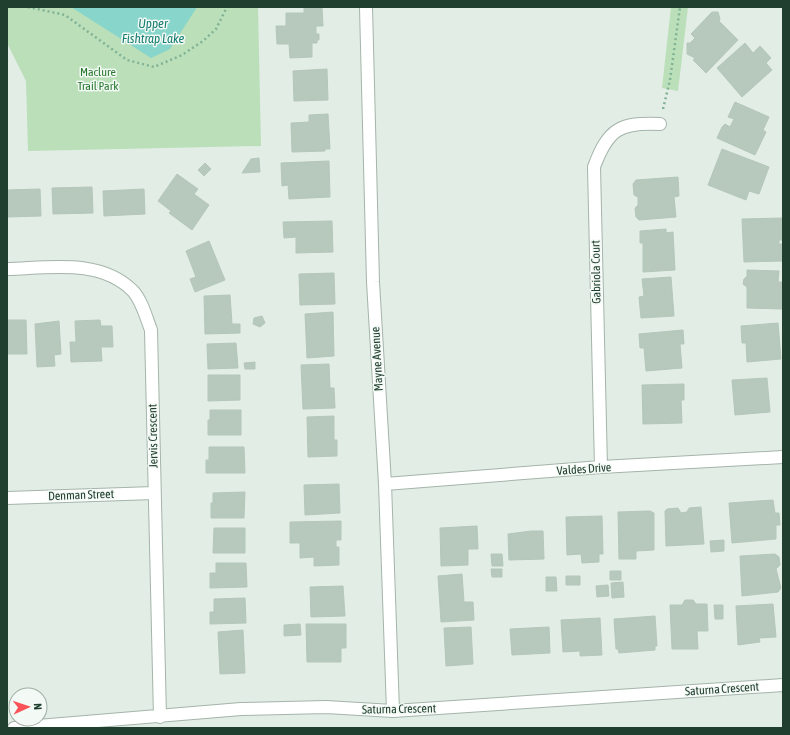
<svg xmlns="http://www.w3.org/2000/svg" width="790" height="735" viewBox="0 0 790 735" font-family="'Asap Condensed',sans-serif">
<rect width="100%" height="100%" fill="#e2ede5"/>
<path fill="#badfb9" d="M7,7H258L261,146L28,151L26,81L7,43Z
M671,7H688L678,91L662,88Z"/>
<path fill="#87d5cb" d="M71,7H197L170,49L151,58Z"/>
<path fill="#b7c8bd" stroke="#b4c7ba" d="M304,7H322L323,26H316V34H319V40H317V43H312V57L290,58L289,44H277L276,26H286V13H304Z
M712,12H718L720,19L719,21L738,40L706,73L693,60L695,58L687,54V43H690L695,38L691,34Z
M745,43L753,53L760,46L771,58L766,63L772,70L742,97L717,68Z
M327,69L328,100L294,101L293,71Z
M735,102L769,117L763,130L766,132L755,155L717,138L722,127L725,124L730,127L734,119L728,117Z
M328,114L330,149H325V151L292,152L291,123L309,122V115Z
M722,149L769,167L759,194L749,191L746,200L708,185Z
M259,158L260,172L242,173L251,159Z
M329,161L330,197L289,199L288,185L282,186L281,163Z
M205,163L211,169L204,176L198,170Z
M177,174L198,189L194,194L209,205L192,230L169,213L171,211L158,201Z
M678,177L679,196L674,197L676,217L639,220L636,217L635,208L638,205V197L634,195L633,184L636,180Z
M92,187L93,213L53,214L52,188Z
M40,189L41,216L7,217V190Z
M144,189L145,214L104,216L103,191Z
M783,218V240H779V244H783V261L744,262L742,219Z
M332,221L333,252L296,253V237L284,238L283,222Z
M666,229V233L673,232L675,270L643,272V243H640V231Z
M209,241L225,280L195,292L190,279L196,277L186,251Z
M747,270L779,271L778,282H783V309L747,308V287L743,284L744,279L747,276Z
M334,273L335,304L300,305L299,274Z
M671,277L674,316L641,318L639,297L644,296L642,279Z
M230,295L232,324H240V333L205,334L204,296Z
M333,312L334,356L307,358L305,314Z
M262,316L265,323L260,327L253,324L254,318Z
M7,320H26L27,354H7Z
M100,320L101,326H112L113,347H101L102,361L71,362L70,342H76L75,321Z
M59,321L61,354L54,355L55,366L37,367L35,324Z
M778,323L781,359L747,362L746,343H742L741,326Z
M683,330L684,344H680L682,368L646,371L644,348H640L639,334Z
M236,343L238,368L208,369L207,344Z
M255,362V369H245L244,363Z
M329,364L330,388H334L335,408L303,409L301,365Z
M208,375H240V400L208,401Z
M767,378L770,412L735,415L732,380Z
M684,384V400H681L682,423L643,424L642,385Z
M210,410H241V435H208V420H210Z
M334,416V440H337V456L308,457L307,417Z
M209,447H244L245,473H206V460H209Z
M339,484L340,513L305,515L304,485Z
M245,492L244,518H211V503H213V493Z
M773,500L775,513H779L780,525H776V539L732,543L729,503Z
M701,507L704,544L666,546L665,511L667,509L678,508L681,513L687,512L689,508Z
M650,511L654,513V550L636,551V559H619L618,512Z
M602,516L603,554H599V562L582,563L581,554L567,555L566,517Z
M341,521V540H336V547H339V565L314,566V557L300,558V543H290V522Z
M477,526L478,549H468V565L441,566L440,528Z
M214,528H245V553H213Z
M531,531H543L544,559L509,560L508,534Z
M724,540V551L711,552L710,541Z
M491,554H502L503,566H492Z
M775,554L779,557L780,565L776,569L781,588L778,592L742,596L740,556Z
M216,563H246L247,587L210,588V573H216Z
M491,569H502V577H492Z
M610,571H621V580H610Z
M462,574L464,602H473L474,620L441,622L438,576Z
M566,576H580V585H566Z
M546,577H556L557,591H546Z
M623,582L624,597L612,598L611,583Z
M608,585L609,596L597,597L596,586Z
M343,586L345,616L311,617L310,587Z
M245,598L246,623L210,624V612H214V599Z
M685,600H693L696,604H707L708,631H697L698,649H672L670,605H682Z
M773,604L776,637L759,638L760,642L738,645L736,606Z
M714,605H723V619H715Z
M655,616L657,646H655V650L619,653L618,649H616L614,619Z
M600,618L602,655L580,656V651L563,652L561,620Z
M300,624L301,635L284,636V625Z
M306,624H346V648H341V662H307Z
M471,627L473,664L446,666L444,628Z
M549,627L550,653L512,655L510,629Z
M243,630L245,673L220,674L218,632Z"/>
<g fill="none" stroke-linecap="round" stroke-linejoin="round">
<defs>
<path id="minor" d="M366,7L373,282L385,484L393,711
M7,269C49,268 100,258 133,291C142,301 146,317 151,330L160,717
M601,467L594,167C608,129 620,122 660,124
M385,484L601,467L783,457
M7,498L154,493
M14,728L241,709L326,707L393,711L783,685"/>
</defs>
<use href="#minor" stroke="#a4b5aa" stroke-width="14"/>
<path stroke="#80b295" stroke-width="2.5" stroke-dasharray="2 3" stroke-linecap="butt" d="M28,7L65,15L127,60L154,67L182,55L203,41L216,29L227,7
M663,109L670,80L680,7"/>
<use href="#minor" stroke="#fff" stroke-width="12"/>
</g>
<g text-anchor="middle" stroke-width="3" stroke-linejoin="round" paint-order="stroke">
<g font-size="12" fill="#297831" stroke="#f3f9f4">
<text x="98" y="76">Maclure<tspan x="98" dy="14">Trail Park</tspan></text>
</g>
<g font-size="12" fill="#213f2e" stroke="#f3f9f4">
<text transform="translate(596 272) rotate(-91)" y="4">Gabriola Court</text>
<text transform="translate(377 359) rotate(-93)" y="4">Mayne Avenue</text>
<text transform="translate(153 436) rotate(-91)" y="4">Jervis Crescent</text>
<text transform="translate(584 469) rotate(-4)" y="4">Valdes Drive</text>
<text transform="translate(81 495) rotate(-2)" y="4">Denman Street</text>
<text transform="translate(722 689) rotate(-4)" y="4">Saturna Crescent</text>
<text transform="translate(399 709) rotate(-1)" y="4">Saturna Crescent</text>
</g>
<g font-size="13" font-style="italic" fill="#177e73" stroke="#f3f9f4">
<text x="153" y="28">Upper<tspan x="153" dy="15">Fishtrap Lake</tspan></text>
</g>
</g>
<rect width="790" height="735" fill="none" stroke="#213f2e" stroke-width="16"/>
<g transform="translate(28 707) rotate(87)"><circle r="19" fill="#f3f9f4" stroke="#9fafa5"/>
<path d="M0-3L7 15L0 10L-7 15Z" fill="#f95359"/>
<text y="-6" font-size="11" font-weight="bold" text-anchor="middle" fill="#213f2e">N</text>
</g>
</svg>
